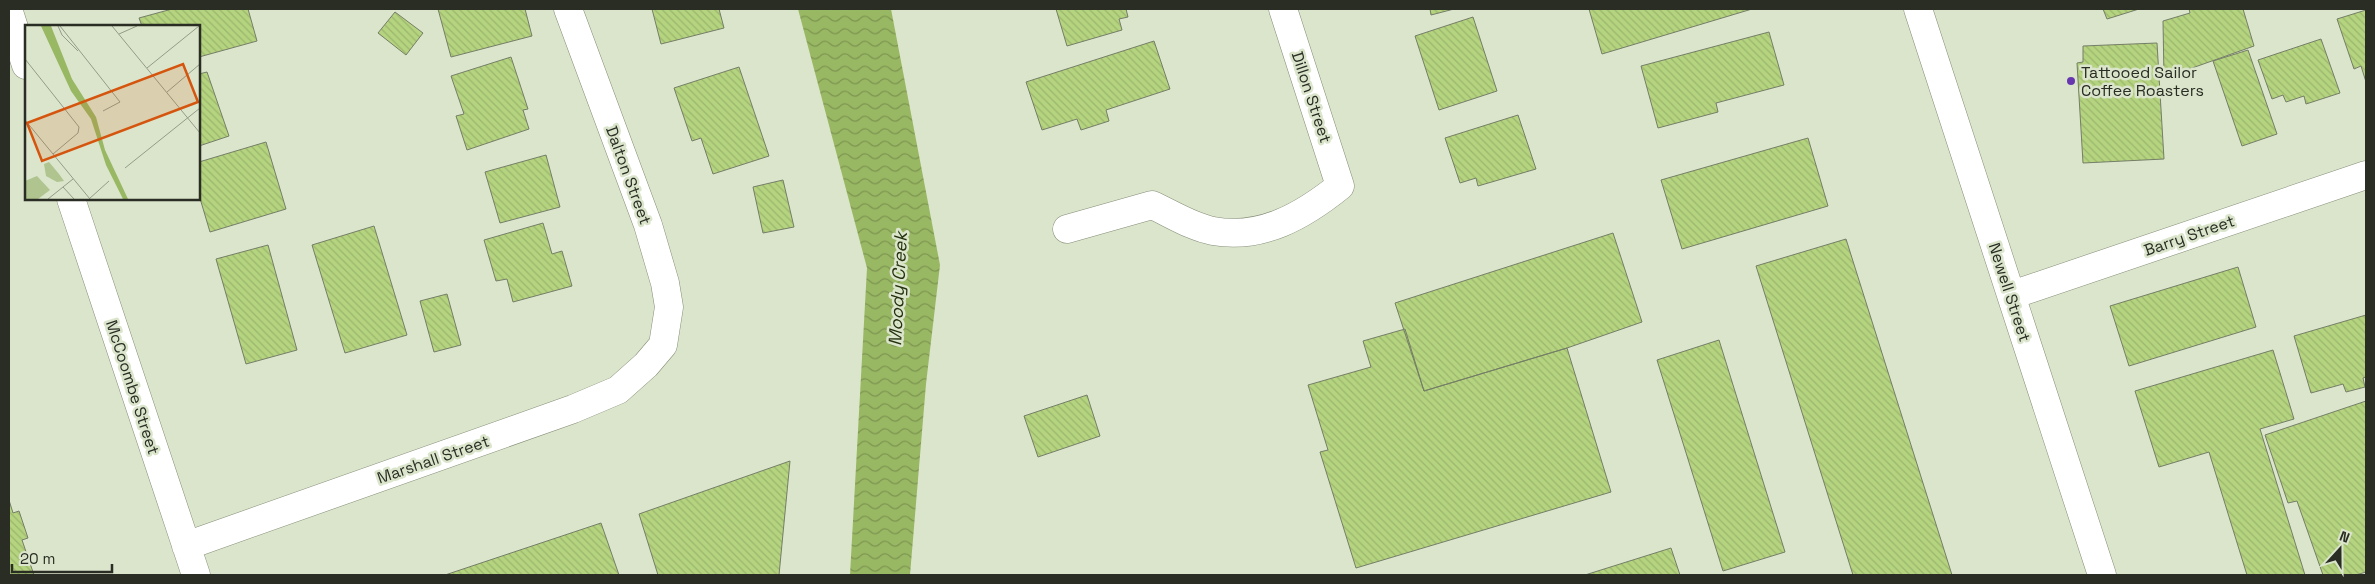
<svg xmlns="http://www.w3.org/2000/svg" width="2375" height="584" viewBox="0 0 2375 584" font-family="'Space Grotesk',sans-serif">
<defs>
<pattern id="water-waves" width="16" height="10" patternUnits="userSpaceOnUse" patternTransform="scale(1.25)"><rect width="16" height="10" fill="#99b863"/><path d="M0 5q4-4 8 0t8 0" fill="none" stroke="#7d9651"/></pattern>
<pattern id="building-back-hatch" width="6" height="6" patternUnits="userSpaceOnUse" patternTransform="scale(1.25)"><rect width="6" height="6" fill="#b5d47f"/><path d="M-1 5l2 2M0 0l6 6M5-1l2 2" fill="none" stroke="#9cb66d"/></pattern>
</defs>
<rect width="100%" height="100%" fill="#dbe5cc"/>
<path fill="url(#water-waves)" d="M798,9H891L940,265L926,384L910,575H850L867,268Z"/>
<path fill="url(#building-back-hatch)" stroke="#757e67" d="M172,9H248L257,41L199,57V26H142L139,18Z
M438,9H525L532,36L451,57Z
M652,9H719L724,28L661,44Z
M1056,9H1126L1128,17L1119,19L1122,30L1067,46Z
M1430,9H1454L1431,15Z
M1589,9H1752L1602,54Z
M2103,9H2139L2107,19Z
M2189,9H2243L2254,46L2164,78L2163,21L2190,13Z
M2366,10V82L2361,66L2354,69L2337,19Z
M395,12L423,33L406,55L378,33Z
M1473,17L1497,91L1439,110L1415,36Z
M1769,32L1784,85L1716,103L1718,112L1658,128L1641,66Z
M2321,39L2340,93L2306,104L2304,96L2286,102L2283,95L2272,99L2258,60Z
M1154,41L1170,89L1106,110L1109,121L1081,130L1077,119L1042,130L1026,82Z
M2157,43L2164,159L2083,163L2077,63L2083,62V46Z
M2248,50L2277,134L2242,146L2213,61Z
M511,57L528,109L523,110L529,129L467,150L456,116L464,114L451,76Z
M739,67L769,156L713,174L701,138L692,141L674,88Z
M207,72L229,136L199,146V74Z
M1518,115L1536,169L1478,186L1476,178L1460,183L1445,138Z
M1808,138L1828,206L1682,249L1661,180Z
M266,142L286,209L210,232L199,195V162Z
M546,155L560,207L500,223L485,172Z
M783,180L794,227L763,233L753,187Z
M543,223L552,254L562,251L572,286L513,302L507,279L496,281L484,240Z
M374,226L407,335L345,353L312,245Z
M1613,233L1642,322L1567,348L1424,391L1395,303Z
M1846,239L1952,575H1853L1756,266Z
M268,245L297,350L246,364L216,259Z
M2238,267L2256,327L2129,366L2110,306Z
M447,294L461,345L434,352L420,301Z
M2366,315V377L2363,378L2365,387L2346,392L2343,384L2311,393L2294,336Z
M1405,329L1424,391L1567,348L1611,492L1356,568L1320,452L1328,450L1308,385L1371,367L1363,341Z
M1719,340L1785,552L1723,571L1657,360Z
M2273,350L2294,419L2260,429L2305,575H2247L2209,452L2159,467L2135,391Z
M1087,395L1100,436L1038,457L1024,416Z
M2366,401V572L2356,575H2323L2297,501L2288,503L2265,435Z
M790,461L779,575H658L639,514Z
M9,500L13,513L19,511L28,538L22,540L34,575H9Z
M601,523L619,575H445Z
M1671,548L1680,575H1585Z"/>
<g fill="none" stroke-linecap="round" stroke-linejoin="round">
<defs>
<path id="minor" d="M1918,9L2102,575
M9,12L26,65
M71,199L196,575
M1067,229L1152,205C1172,214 1192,227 1213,231C1262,240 1304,215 1340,186L1283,9
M2012,295L2366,175
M186,546L573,409L618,390L646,365L663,345L669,307L665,283L648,225L568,9"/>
</defs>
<use href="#minor" stroke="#858e77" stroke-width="29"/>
<use href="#minor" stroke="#fff" stroke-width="28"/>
</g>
<circle fill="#6637ae" stroke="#dbe5cc" stroke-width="2" cx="2071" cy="81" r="5"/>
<g text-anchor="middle" stroke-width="5" stroke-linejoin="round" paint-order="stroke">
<g font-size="16" fill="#292d23" stroke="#dbe5cc" text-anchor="start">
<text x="2081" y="78">Tattooed Sailor<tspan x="2081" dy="18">Coffee Roasters</tspan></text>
</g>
<g font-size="16" fill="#292d23" stroke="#dbe5cc">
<text transform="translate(1312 97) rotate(72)" y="6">Dillon Street</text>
<text transform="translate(629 175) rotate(70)" y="6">Dalton Street</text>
<text transform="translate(2189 235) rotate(-19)" y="6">Barry Street</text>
<text transform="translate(2010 292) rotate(72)" y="6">Newell Street</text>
<text transform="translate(133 387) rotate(72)" y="6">McCoombe Street</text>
<text transform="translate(433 459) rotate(-19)" y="6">Marshall Street</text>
</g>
<g font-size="18" font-style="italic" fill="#25310e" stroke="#dbe5cc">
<text transform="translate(898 289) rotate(-87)" y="6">Moody Creek</text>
</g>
</g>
<g transform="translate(25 25)">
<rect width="175" height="175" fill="#dbe5cc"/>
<path d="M12,151L25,165L13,174H0V156Z" fill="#afc48f"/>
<path d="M24,137L34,149L39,156L32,157L21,151L19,139Z" fill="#afc48f"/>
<path d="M16,1H26L47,54L71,92L80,125L103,174H98L81,140L66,94L46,66Z" fill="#99b863"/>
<path fill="none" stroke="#949b88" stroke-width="1" d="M33,1L37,10L53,26M35,1L95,77L78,86M87,1L175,108M94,9L112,1M0,34L54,102L53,108L28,129M122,43L174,1M142,67L175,39M0,95L65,174M100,143L175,83M38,162L49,174M23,174L48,154M64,174L84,156"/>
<path fill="#d5550e" fill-opacity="0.15" stroke="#d5550e" stroke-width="2.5" d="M158,39L173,77L17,136L2,98Z"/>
<rect width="175" height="175" fill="none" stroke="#292d23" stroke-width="2.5"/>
</g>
<rect width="2375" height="584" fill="none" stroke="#292d23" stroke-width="20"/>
<g transform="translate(2340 549) rotate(21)" stroke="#dbe5cc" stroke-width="4" paint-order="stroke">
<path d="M0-4L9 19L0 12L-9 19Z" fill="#292d23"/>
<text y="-8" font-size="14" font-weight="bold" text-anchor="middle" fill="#292d23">N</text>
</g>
<path d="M12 564v8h100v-8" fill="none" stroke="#292d23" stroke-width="2.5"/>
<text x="20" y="564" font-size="15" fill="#292d23" stroke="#dbe5cc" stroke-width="4" paint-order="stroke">20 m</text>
</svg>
